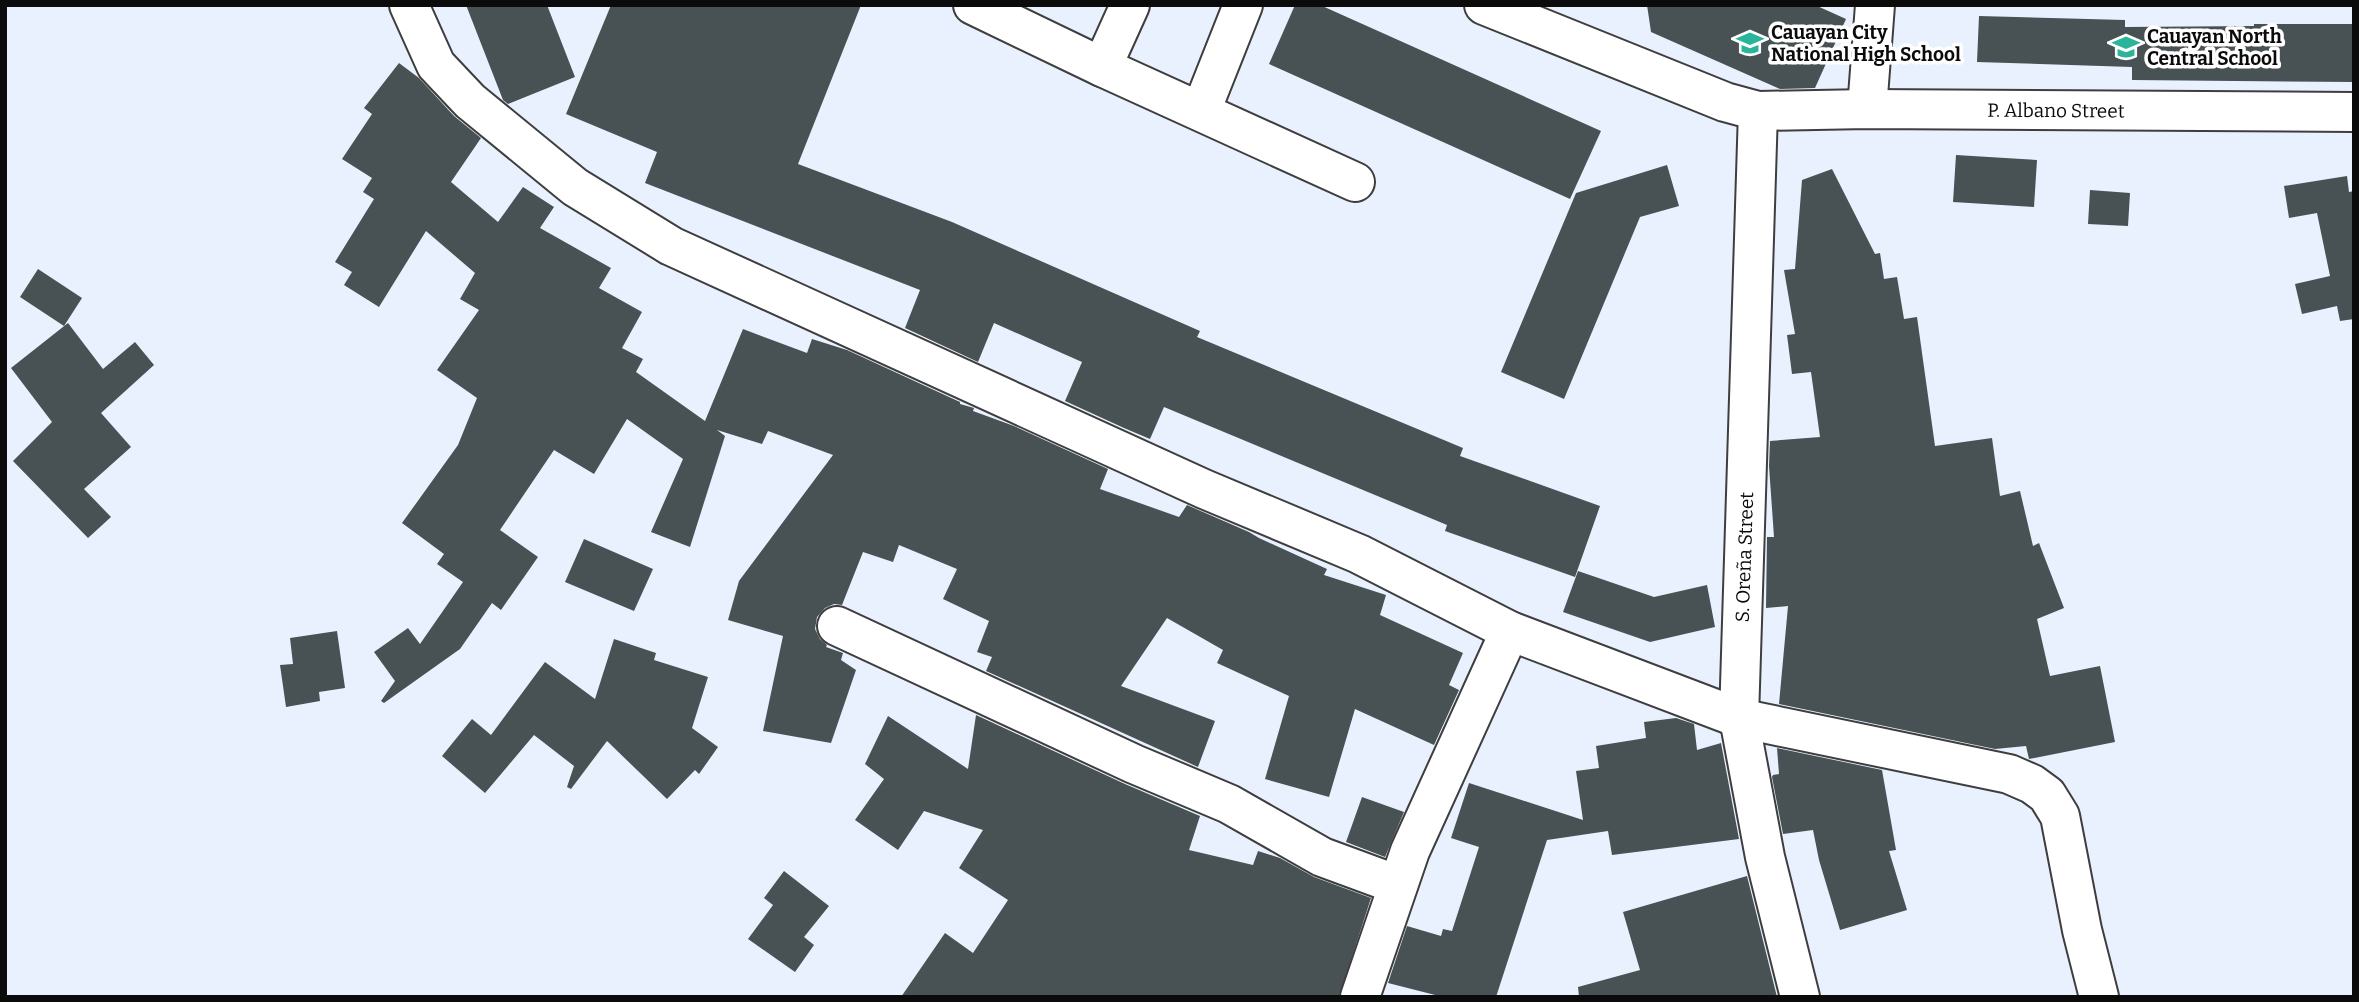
<svg xmlns="http://www.w3.org/2000/svg" width="2359" height="1002" viewBox="0 0 2359 1002" font-family="Bitter,serif">
<rect width="100%" height="100%" fill="#eaf1fe"/>
<path fill="#485153" d="M466,5H547L575,77L508,104L503,100Z
M611,5H861L798,164L952,222L1200,331L1197,337L1463,448L1460,456L1600,506L1575,577L1445,531L1447,525L1164,407L1150,439L1124,428L1065,401L1082,362L994,323L978,362L905,328L920,290L645,183L657,152L566,114Z
M1295,5H1320L1601,131L1570,199L1269,64Z
M1647,5H1815L1846,19L1815,88L1780,89L1651,32Z
M1979,16L2125,20V27L2254,26V24H2354V82L2132,80V67L1977,62Z
M399,63L419,78L454,116L481,138L451,182L498,222L523,187L554,207L540,228L611,268L599,288L642,312L622,348L643,359L636,372L705,421L743,329L807,353L812,339L847,350L960,402V404L974,408L973,411L1014,426L1108,469L1100,489L1179,517L1187,505L1249,532L1259,538L1327,569L1324,575L1386,595L1380,615L1463,653L1449,685L1459,690L1434,745L1355,709L1329,797L1265,779L1289,696L1217,663L1223,650L1167,618L1121,686L1215,721L1198,767L986,671L992,657L977,652L989,621L943,599L957,569L899,545L893,562L863,552L842,605L834,604L825,608L817,617L815,629L820,639L827,645L826,647L843,653L841,660L856,670L831,743L763,731L783,636L728,620L739,581L833,455L768,431L762,444L717,430L725,436L690,547L651,532L683,459L627,419L594,474L554,450L500,530L538,557L501,610L492,603L460,649L384,703L381,701L395,681L374,652L408,628L420,644L463,582L437,564L444,554L402,523L458,445L477,398L437,370L479,310L460,299L475,273L426,231L379,307L344,285L352,272L335,262L374,199L363,192L372,178L342,159L372,114L364,108Z
M1956,155L2037,160L2034,207L1953,202Z
M1667,165L1679,206L1640,217L1564,399L1501,372L1576,193Z
M1832,169L1875,254L1880,253L1884,279L1897,277L1904,319L1917,317L1935,446L1992,438L2000,496L2020,491L2033,546L2039,543L2064,608L2037,619L2050,676L2100,666L2115,742L2029,759L2026,746L1995,749L1779,704L1788,606L1766,608L1767,537H1774L1769,466L1770,441L1820,437L1811,372L1792,374L1787,335L1795,334L1784,270L1795,269L1802,180Z
M2347,176L2349,192L2354,191V319L2340,321L2337,306L2302,314L2295,284L2330,276L2317,213L2289,218L2284,186Z
M2090,190L2130,193L2128,226L2088,224Z
M38,269L82,298L64,326L20,297Z
M68,323L103,369L135,342L154,365L101,413L131,447L84,489L111,517L88,538L13,461L52,422L11,368Z
M584,539L653,569L634,611L565,582Z
M1578,571L1654,597L1707,585L1715,627L1650,642L1563,612Z
M337,631L345,688L319,692L320,701L286,707L280,665L293,664L290,638Z
M614,639L656,653L654,660L708,677L692,728L718,747L699,774L695,770L667,799L607,741L571,789L567,787L574,766L534,735L485,793L442,756L472,719L491,735L545,662L595,699Z
M976,715L1125,784L1200,816L1189,850L1253,865L1258,851L1280,858L1314,877L1371,898L1339,997H901L945,933L973,953L1008,900L959,868L983,830L924,811L898,850L855,820L884,779L865,764L888,716L968,769Z
M1676,718L1694,724L1697,750L1721,743L1739,839L1612,855L1608,831L1547,840L1496,997H1443L1388,983L1407,926L1441,936L1443,929L1452,931L1479,847L1451,838L1469,783L1583,820L1576,771L1599,768L1596,746L1646,738L1644,722Z
M1777,748L1882,770L1896,850L1889,851L1907,910L1840,930L1819,860L1813,830L1783,834L1772,777L1773,775L1779,774Z
M1362,797L1404,812L1385,857L1346,842Z
M784,871L829,906L804,937L814,945L795,972L748,939L773,905L764,898Z
M1747,876L1777,997H1579L1578,987L1640,970L1623,912Z"/>
<g fill="none" stroke-linecap="round" stroke-linejoin="round">
<defs>
<g id="minor">
<path d="M409,5L436,65L470,101L575,187L671,246L1204,489L1359,554L1510,631L1739,718L2009,774L2032,784L2047,795L2060,816L2082,930L2099,997"/>
<path d="M973,5L1102,67"/>
<path d="M1130,5L1102,67L1355,182"/>
<path id="s1" d="M1484,5L1725,102L1758,111L1867,109L2354,112"/>
<path d="M1867,109L1875,5"/>
<path d="M1201,111L1243,5"/>
<path d="M1758,111L1739,718L1765,857L1800,997"/>
<path d="M837,626L1134,764L1229,804L1322,857L1398,885"/>
<path d="M1360,997L1410,851L1510,631"/>
</g>
</defs>
<use href="#minor" stroke="#3e3e3e" stroke-width="42"/>
<use href="#minor" stroke="#fff" stroke-width="38"/>
</g>
<defs>
<symbol id="school-bare" viewBox="-9 -9 18 18"><path d="M0-5L7-2L0 1L-7-2ZM-4 1L0 2.5L4 1V4Q0 6-4 4Z" fill="#2ab499" stroke="#fff" stroke-width="2.5" paint-order="stroke"/></symbol>
</defs>
<g fill-rule="evenodd">
<use href="#school-bare" x="1731" y="24" width="38" height="38"/>
<use href="#school-bare" x="2107" y="28" width="38" height="38"/>
</g>
<g text-anchor="middle" stroke-width="7" stroke-linejoin="round" paint-order="stroke">
<g font-size="19" font-weight="bold" fill="#0b0b0b" stroke="#fff" text-anchor="start">
<text x="1771" y="39">Cauayan City<tspan x="1771" dy="22">National High School</tspan></text>
<text x="2147" y="43">Cauayan North<tspan x="2147" dy="22">Central School</tspan></text>
</g>
<g font-size="19" fill="#0b0b0b" stroke="#fff">
<text dy="7" stroke="none"><textPath href="#s1" startOffset="592">P. Albano Street</textPath></text>
<text transform="translate(1744 557) rotate(-88)" y="7">S. Oreña Street</text>
</g>
</g>
<rect width="2359" height="1002" fill="none" stroke="#0b0b0b" stroke-width="14"/>
</svg>
